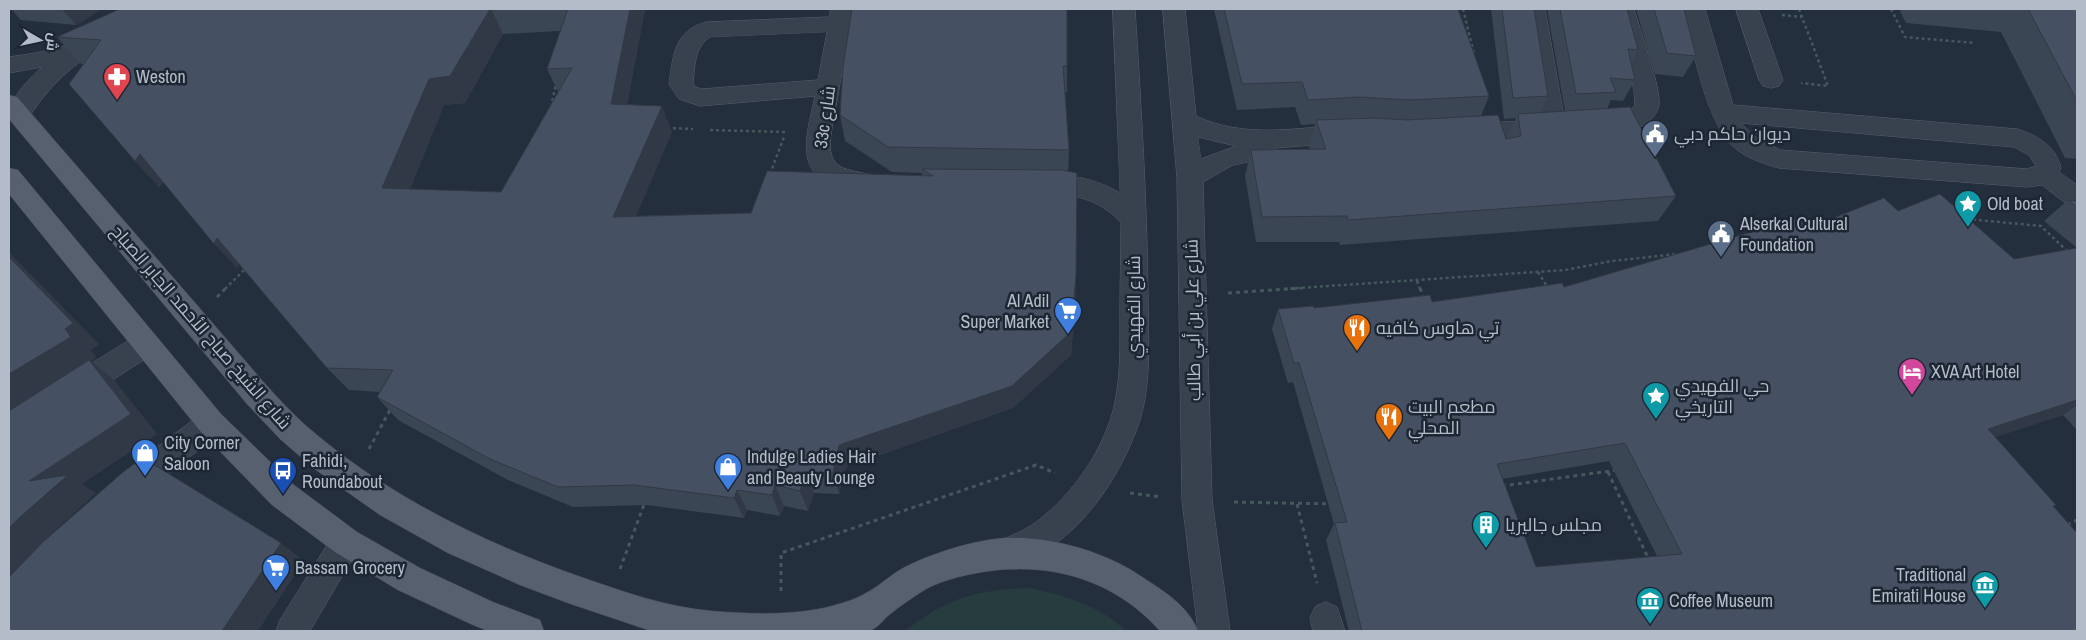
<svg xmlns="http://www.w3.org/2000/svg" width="2086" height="640" viewBox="0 0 2086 640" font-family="'Archivo Narrow',Cairo,sans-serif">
<rect width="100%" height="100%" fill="#242f3e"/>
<path fill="#263c3f" d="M1028,588C1064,595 1099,605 1126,631H905C946,598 976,590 1028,588Z"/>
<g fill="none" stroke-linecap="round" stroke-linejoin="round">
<defs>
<path id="minor" d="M139,9H168L165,14C105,44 64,62 27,120L18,123L9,120C6,101 29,79 42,67L9,73V57L36,53L72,44Z
M831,9H853L831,134C826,173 847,168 875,176L879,183L875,190C862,194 850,191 837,187C792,172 808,131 815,96L700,106L679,99L669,84C673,56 674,31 706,22L829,17ZM827,32L818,80L702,89L695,87L693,83C695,67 694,47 710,37Z
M1113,9H1135C1141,105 1147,200 1148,295C1148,336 1152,380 1140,420C1125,465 1095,515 1056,543C1041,555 1023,561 1005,568L994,563L989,553L994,543C1008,537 1022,532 1035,523C1073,495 1106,447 1115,402C1121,372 1120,341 1120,311C1120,281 1121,252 1121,223C1103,203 1084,196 1058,195C1048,194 1039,195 1030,192L1026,185L1030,178C1058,170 1095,178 1120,193Z
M1163,9H1185L1196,116C1244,139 1299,128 1350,124L1359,127L1362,133L1359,139L1350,142L1275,148L1277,151L1274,157L1233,165L1203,182L1212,500L1230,631H1198L1182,500L1177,178ZM1198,137L1236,146L1201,159Z
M1523,9H1545L1566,128L1563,134L1554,137L1467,142L1458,139L1455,133L1458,127L1467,124L1541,120Z
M1612,9H1634C1640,30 1661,87 1659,105C1657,118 1643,127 1632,130C1619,133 1603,135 1590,131L1587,125L1590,119L1624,114L1635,106L1634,90Z
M1683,9H1705L1733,105L2017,129C2038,136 2055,145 2061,168L2059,172L2077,185V208L2068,205L2042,185L2027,187L1779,168C1764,164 1750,159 1737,150C1706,126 1693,48 1683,9ZM1741,123L2014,147L2029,155L2036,166L2027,169L1780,150L1754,136Z
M1736,9H1758L1783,80L1779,86L1771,88L1763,86L1759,80Z
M146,332L156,336L160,344L156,352L26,436L16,440H9V414L136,336Z
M211,410L221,414L226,423L221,432L138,498L127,502L116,498L112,488L116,478L201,414Z
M346,527L357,532L362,542L310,631H276L280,620L335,532Z
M1326,602L1337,607L1345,631H1313L1310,618L1315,607Z"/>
<path id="major" d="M9,95L17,97L267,386C279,399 291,412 304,424C384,494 481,542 581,577C624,592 666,607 712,611C750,614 794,616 832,606C843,603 856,599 866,593C880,586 891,574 905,567C933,553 974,540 1005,538C1049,536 1103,551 1139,575C1162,590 1188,605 1198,631H1160C1113,578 1046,560 977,573C960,576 941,581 926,589C913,597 900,606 889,615C884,619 880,625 875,628C866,634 858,628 850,631H651L568,603L520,585L448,553L380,515L316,470L280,439L247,404L9,119Z
M9,168L18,170L221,414L294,485L357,532L420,568L493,602L540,620L544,631H488L473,625L398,590L335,552L272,505L201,432L9,194Z"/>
</defs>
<use href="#minor" stroke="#565f6c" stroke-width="1"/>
<use href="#major" stroke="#414a57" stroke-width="1"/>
<path stroke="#44595c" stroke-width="2.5" stroke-dasharray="3 3" stroke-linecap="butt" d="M1463,9L1474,54
M1799,9L1828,86L1801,83
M1891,9L1905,37L1975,43
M1782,15L1802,17
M551,107L556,84
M667,128L693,129
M710,130L786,132
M770,174L784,137
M1967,219L2041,226L2068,252
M1538,272L1548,288
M1417,281L1420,289
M225,289L246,268
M1284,289L1565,270L1612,261L1677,254"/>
<path stroke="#44595c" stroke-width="3" stroke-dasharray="4 4" stroke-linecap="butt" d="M1420,288L1424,299
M1228,293L1302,288
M217,297L226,288
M369,449L391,408
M1608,472L1649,560
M1502,486L1617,470
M1130,493L1161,497
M1234,502L1333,504
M1297,504L1317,583
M2067,525L2077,520
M620,569L645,502
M781,591V553L1036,465L1055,473"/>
<use href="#minor" fill="#38414e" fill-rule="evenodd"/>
<use href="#major" fill="#56606e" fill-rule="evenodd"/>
</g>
<path fill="#3b4654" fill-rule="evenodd" d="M11,9H102L76,25L21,20Z
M120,9H645L627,105L672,132L636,216L751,213L922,176V173L892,172L845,141L840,115L843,68L1067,66V92H1065L1069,150L1068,172L1076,299L1071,355L1013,408L846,467L839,494L814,493L808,511L784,506L780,516L747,510L744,518L647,505L573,507L508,480L398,420L377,397L380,392L349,390L327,368L240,264L237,268L163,182L159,187L135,161L84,64H81L57,37ZM560,31L547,69L558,92L501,192L410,189L444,105L465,103L503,34Z
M1214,9H1458L1489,96L1481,116L1506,139L1516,118L1504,119L1491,9H1534L1548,96L1540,113L1565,111L1547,9H1627L1638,50L1631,64L1635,80L1623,101L1611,100L1607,109L1676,196L1658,221L1340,245L1339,242H1256L1245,176L1251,150L1310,149L1309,147L1315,124L1301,125L1295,107L1237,110Z
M1636,9H1684L1696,56L1683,77L1655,74Z
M1899,9H2077V159L2065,158L2001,32L1906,23Z
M2068,200L2077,201V430L2063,415L1995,437L2054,507L2077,631H1349L1326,540L1334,524L1293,382L1288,383L1272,329L1278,309L1432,302L1564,287L1808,228L1898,211L2014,259L2077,248L2044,221ZM1609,461L1657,556L1536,567L1502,479Z"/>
<path fill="#303945" d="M62,9H102L76,25Z
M490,9H491L503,34L465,103L444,105L400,213L382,188L429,79Z
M630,9H645L622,130L611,104Z
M662,106L672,132L625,242L613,217Z
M140,154L164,180L159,187L135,161Z
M217,238L240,263L237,268L214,244Z
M9,252L99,344L91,350L97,358L91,361L115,381L157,434L82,484L96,493L49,536L9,577V528L29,481L9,412Z
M1076,275V299L1071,355L1013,408L846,467L839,494L833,473L839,445Z
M2077,400V405L2063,415L1963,448L1988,429Z
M806,472L814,493L808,511L800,491Z
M775,485L784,506L780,516L772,495Z
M737,490L747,510L744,518L734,498Z
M281,543L304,561L258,631H222Z"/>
<path fill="#455162" stroke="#303945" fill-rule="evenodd" d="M120,9H490L450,76L429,79L382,188L501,192L572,68L547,69L568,9H630L611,104L662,106L613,217L751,213L767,171L933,176L922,169L1062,170L1077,173L1076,275L1071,332L1012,386L839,445L833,473L806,472L800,491L775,485L772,495L737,490L734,498L634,485L558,487L490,459L377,397L393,370L327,368L217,238L214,244L140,154L135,161L69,84L101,40L57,37Z
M852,9H1067V66H1063L1069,150L888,147L840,115L843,68Z
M1224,9H1458L1489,96L1408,100L1360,97L1308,100L1302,82L1242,84Z
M1502,9H1534L1548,96L1513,98Z
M1560,9H1627L1638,50L1628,49L1635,80L1610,78L1616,92L1576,94Z
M1654,9H1684L1696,56L1667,53Z
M2028,9H2077V101Z
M1630,107L1676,196L1348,220L1347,216L1262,217L1251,150L1326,149L1316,120L1375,118L1407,120L1498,115L1506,139L1521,136L1518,114Z
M1940,194L2014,259L2077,248V400L1988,429L2056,505L2053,506L2077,533V631H1362L1335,523L1347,522L1299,363H1294L1278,309L1313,306L1314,308L1430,295L1432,302L1562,283L1564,287L1799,218L1808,228L1884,198L1898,211ZM1625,443L1682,554L1536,567L1497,464Z
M2068,200L2077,201V207Z
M9,257L73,323L65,329L71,337L9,374Z
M89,360L131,414L29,481L68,475L19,518L9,528V411Z
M148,461L281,543L222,631H9V577L44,541L122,473L134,464Z"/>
<defs>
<symbol id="pharmacy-pin" viewBox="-11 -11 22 30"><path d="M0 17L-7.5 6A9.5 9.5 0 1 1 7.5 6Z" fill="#e0444e" stroke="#1d2633"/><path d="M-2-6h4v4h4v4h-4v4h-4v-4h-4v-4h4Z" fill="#fff"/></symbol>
<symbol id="civic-pin" viewBox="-11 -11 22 30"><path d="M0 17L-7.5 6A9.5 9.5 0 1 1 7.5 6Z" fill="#5c6f8a" stroke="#1d2633"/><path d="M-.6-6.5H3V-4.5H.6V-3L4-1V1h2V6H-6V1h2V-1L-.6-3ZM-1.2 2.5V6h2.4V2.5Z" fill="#fff"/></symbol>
<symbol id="sight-pin" viewBox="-11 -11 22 30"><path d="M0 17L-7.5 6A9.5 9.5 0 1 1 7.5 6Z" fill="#0f9aa8" stroke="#1d2633"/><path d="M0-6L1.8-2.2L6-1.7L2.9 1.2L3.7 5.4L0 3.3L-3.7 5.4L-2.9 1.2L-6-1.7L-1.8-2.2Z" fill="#fff"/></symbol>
<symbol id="supermarket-pin" viewBox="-11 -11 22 30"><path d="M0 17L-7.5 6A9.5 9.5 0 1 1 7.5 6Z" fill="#3f7fe0" stroke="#1d2633"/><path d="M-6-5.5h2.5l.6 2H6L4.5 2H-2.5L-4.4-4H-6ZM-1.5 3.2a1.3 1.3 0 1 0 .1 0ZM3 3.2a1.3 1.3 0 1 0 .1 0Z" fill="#fff"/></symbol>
<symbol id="restaurant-pin" viewBox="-11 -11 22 30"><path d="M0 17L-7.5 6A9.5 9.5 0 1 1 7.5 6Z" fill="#e8710a" stroke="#1d2633"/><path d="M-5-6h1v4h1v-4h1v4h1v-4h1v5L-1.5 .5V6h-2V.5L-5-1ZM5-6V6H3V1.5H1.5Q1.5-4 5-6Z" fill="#fff"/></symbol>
<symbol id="hotel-pin" viewBox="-11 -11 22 30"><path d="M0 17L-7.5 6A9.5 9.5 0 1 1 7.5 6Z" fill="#d1479c" stroke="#1d2633"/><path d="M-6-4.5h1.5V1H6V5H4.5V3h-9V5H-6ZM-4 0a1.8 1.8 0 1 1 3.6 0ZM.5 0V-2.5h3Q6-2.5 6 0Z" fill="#fff"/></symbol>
<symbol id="shop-pin" viewBox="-11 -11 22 30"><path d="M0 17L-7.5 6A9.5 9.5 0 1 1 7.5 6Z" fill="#3f7fe0" stroke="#1d2633"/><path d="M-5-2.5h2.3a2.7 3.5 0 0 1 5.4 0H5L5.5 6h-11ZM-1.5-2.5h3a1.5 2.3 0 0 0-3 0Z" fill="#fff"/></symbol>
<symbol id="bus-pin" viewBox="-11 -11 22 30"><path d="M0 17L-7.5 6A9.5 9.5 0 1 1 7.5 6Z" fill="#1a4fb4" stroke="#1d2633"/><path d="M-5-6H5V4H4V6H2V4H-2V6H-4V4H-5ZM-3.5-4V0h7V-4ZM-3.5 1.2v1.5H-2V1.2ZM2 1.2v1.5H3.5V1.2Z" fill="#fff"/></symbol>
<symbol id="building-pin" viewBox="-11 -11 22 30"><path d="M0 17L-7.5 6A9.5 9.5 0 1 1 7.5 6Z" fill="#0f9aa8" stroke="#1d2633"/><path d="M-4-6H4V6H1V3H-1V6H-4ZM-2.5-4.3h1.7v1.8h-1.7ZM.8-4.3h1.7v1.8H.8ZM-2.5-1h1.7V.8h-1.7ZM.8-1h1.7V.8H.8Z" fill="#fff"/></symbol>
<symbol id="museum-pin" viewBox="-11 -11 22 30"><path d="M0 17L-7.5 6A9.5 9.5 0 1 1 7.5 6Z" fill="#0f9aa8" stroke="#1d2633"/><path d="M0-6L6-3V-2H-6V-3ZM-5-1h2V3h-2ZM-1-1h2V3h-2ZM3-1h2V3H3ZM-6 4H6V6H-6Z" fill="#fff"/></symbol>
</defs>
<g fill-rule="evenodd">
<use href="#pharmacy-pin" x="101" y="61" width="32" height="43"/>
<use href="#civic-pin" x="1639" y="118" width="32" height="43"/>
<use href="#sight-pin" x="1952" y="188" width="32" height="43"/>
<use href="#civic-pin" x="1705" y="218" width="32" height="43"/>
<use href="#supermarket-pin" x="1052" y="295" width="32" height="43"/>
<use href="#restaurant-pin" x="1341" y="312" width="32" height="43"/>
<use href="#hotel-pin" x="1896" y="356" width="32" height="43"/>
<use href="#sight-pin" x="1640" y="380" width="32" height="43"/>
<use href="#restaurant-pin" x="1373" y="401" width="32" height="43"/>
<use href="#shop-pin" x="129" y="437" width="32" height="43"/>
<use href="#shop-pin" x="712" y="451" width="32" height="43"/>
<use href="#bus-pin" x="267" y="455" width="32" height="43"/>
<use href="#building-pin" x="1470" y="509" width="32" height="43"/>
<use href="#supermarket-pin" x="260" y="552" width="32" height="43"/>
<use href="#museum-pin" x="1969" y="569" width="32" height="43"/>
<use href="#museum-pin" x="1634" y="585" width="32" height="43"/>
</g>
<g text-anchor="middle" stroke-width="5" stroke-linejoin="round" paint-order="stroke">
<g font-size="18" fill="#b4bcc9" stroke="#1d2633" text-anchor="start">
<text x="136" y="83">Weston</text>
<text x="1674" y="140">ديوان حاكم دبي</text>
<text x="1987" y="210">Old boat</text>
<text x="1740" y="230">Alserkal Cultural<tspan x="1740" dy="21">Foundation</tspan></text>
<text x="1049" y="307" text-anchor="end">Al Adil<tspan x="1049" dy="21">Super Market</tspan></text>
<text x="1376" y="334">تي هاوس كافيه</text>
<text x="1931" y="378">XVA Art Hotel</text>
<text x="1675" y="392">حي الفهيدي<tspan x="1675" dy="21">التاريخي</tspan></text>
<text x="1408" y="413">مطعم البيت<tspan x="1408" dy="21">المحلي</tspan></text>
<text x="164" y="449">City Corner<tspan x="164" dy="21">Saloon</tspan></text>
<text x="747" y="463">Indulge Ladies Hair<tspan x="747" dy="21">and Beauty Lounge</tspan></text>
<text x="302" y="467">Fahidi,<tspan x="302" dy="21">Roundabout</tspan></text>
<text x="1505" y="531">مجلس جاليريا</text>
<text x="295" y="574">Bassam Grocery</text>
<text x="1966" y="581" text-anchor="end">Traditional<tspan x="1966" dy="21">Emirati House</tspan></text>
<text x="1669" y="607">Coffee Museum</text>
</g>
<g font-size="18" fill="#b4bcc9" stroke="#1d2633">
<text transform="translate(825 117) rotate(-82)" y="6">33c شارع</text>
<text transform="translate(1134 307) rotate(-90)" y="6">شارع الفهيدي</text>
<text transform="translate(1193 320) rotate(-91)" y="6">شارع علي بن أبي طالب</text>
<text transform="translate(201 327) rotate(49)" y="6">شارع الشيخ صباح الأحمد الجابر الصباح</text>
</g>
</g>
<rect width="2086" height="640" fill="none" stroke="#b4bcc9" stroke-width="20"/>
<g transform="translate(40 40) rotate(99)" stroke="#1d2633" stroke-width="4" paint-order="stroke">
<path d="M0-4L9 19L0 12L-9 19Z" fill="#b4bcc9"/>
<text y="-8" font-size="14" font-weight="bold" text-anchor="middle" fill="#b4bcc9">ش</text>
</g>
</svg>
